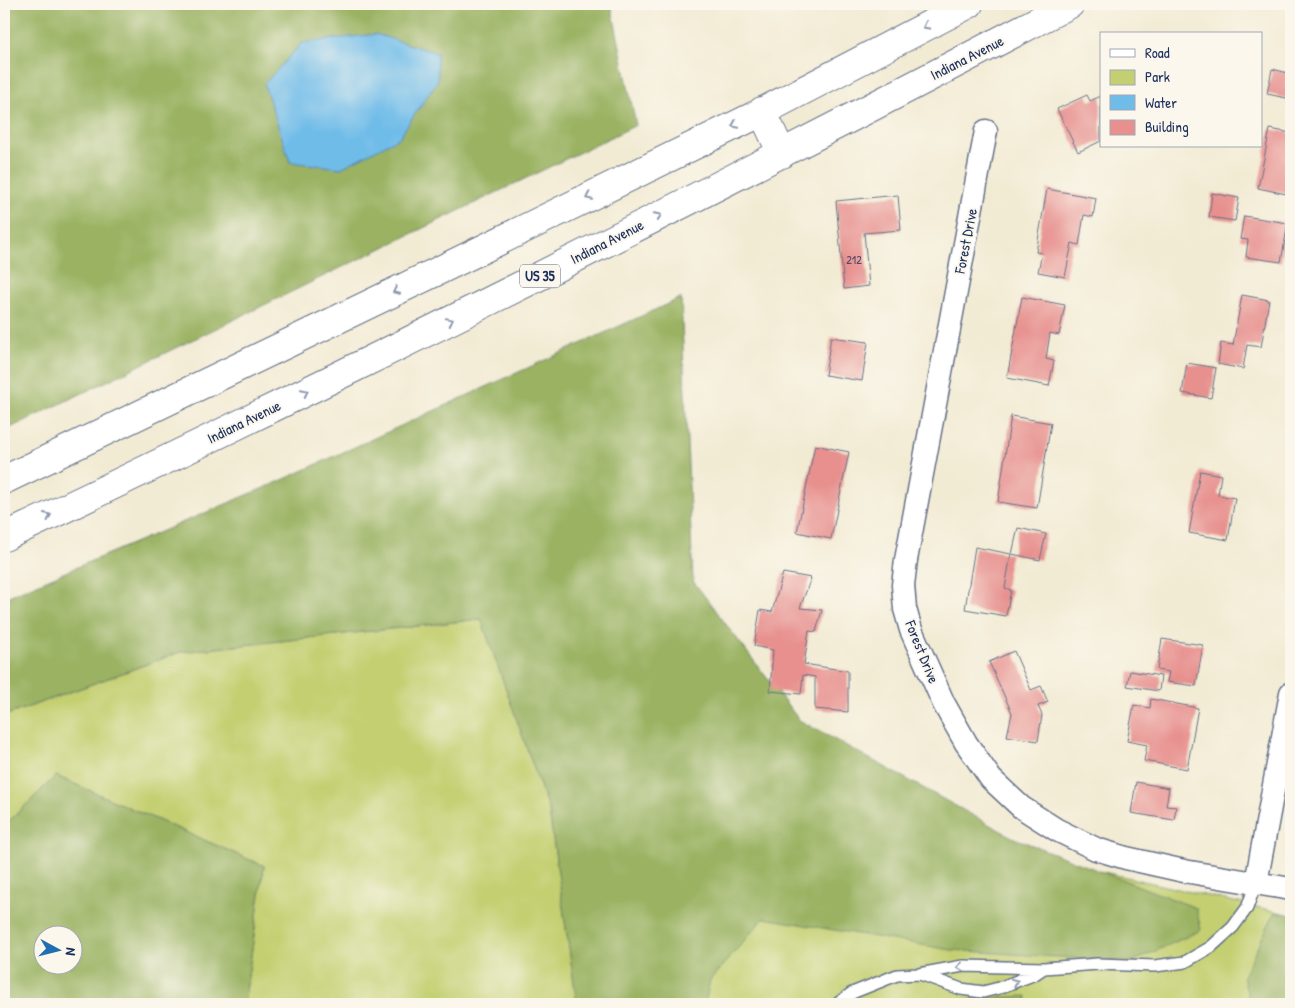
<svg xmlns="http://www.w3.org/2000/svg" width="1295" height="1008" viewBox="0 0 1295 1008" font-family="'Patrick Hand',sans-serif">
<rect width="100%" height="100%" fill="#fbf7ec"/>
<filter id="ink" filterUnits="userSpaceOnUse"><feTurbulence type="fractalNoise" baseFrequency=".02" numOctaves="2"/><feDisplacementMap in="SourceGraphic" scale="10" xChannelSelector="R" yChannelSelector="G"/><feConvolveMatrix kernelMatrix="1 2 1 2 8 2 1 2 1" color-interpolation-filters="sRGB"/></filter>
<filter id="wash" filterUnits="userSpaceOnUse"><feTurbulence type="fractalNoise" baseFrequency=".0096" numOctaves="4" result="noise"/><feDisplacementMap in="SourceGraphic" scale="20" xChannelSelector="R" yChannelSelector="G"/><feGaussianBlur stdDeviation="1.12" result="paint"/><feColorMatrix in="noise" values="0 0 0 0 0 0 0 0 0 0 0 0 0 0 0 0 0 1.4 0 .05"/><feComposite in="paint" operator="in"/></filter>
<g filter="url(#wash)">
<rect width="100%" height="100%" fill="#f2ebd4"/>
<path fill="#c3cf70" stroke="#6f7f67" d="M482,619L549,811L575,989L646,916L1069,864L1291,915V1004H244L264,866L56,776L4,826V716L180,652Z"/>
<path fill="#9ab262" stroke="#5a7060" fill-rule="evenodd" d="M4,4H611L636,125L4,431Z
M681,298L693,581L799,720L1014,838L1196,908L1201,930L1132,962L951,950L764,918L710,980L705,1004H577L549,811L481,619L180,652L4,716V598L278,482Z
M56,776L264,866L244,1004H4V826ZM42,936H72V966H42Z
M1275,912L1291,915V1004H1250L1243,976Z
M1027,996L1026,1004H884L887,1003Z"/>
<path fill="#6fbce9" stroke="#4576a4" d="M376,34L437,53L438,80L399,138L341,168L290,162L264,84L302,43Z"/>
<g id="blocks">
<path fill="#e7908e" d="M1290,63H1291V99L1267,94L1272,69L1288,73Z
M1087,95L1090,101L1101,96V141L1078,152L1057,109Z
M1270,129L1291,133V154L1288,171L1291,172V195L1258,188Z
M1047,189L1096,198L1093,217L1084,215L1079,245L1072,243L1065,277L1038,272L1042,253L1036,252Z
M1212,193L1239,198L1235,221L1209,217Z
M898,195L901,230L864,233L869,286L844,289L836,201Z
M1244,216L1288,223L1281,262L1246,257L1248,240L1240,239Z
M1242,295L1269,300L1261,347L1247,345L1243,369L1218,364L1221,343L1233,345Z
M1022,297L1065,305L1059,335L1050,333L1046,359L1054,361L1049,386L1007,378Z
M831,337L868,342L862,381L825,375Z
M1187,363L1216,368L1211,398L1182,393Z
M1011,416L1051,423L1037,508L998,502Z
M815,445L849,452L831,539L797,532Z
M1200,471L1221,475L1218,495L1235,498L1228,540L1189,533Z
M1018,528L1046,534L1040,560L1012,554Z
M975,547L1011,554L1005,588L1011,590L1006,616L965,609Z
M783,573L811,578L800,608L822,610L816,632L809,631L804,664L848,671V712L815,709V677L803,675L801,694L770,691L773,650L754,646L760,610L772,612Z
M1162,639L1203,645L1196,686L1167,682L1169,672L1157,670Z
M1014,651L1031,690L1041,686L1048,702L1038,706L1042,715L1038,741L1007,736L1012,713L989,662Z
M1130,671L1161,676L1159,691L1127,686Z
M1151,699L1198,708L1187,769L1144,761L1147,745L1127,741L1134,705L1150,708Z
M1136,782L1169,788L1166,806L1176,807L1174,820L1131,813Z"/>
</g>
</g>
<g filter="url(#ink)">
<use href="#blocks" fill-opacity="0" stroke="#667187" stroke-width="1"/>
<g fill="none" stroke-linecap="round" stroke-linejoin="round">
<defs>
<path id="service" d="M920,974L961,989L983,992L999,988L1035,974L1044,968
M837,1004L852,993L897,975L919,974L963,966L1044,968L1098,964L1155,966L1185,962L1211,947L1233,927L1247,908L1256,883"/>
<path id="minor" d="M986,131L906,560L903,585L905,609L911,630L944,704L966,743L991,779L1021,807L1057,830L1096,849L1126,858L1184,871L1291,889
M1256,883L1291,693"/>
<path id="primary" d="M762,111L782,154
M4,480L440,270L754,116L969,4
M4,537C122,482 238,425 354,368C595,250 833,128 1070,4"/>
</defs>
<use href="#service" stroke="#667187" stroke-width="14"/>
<use href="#minor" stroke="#667187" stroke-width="25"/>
<use href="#primary" stroke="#667187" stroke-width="30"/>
<path stroke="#667187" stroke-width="3" stroke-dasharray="4 4" stroke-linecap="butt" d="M1196,1004L1201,1001L1213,1004"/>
<use href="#service" stroke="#fff" stroke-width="11"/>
<use href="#minor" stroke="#fff" stroke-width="22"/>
<use href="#primary" stroke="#fff" stroke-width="28"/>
</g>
<defs><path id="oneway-chevron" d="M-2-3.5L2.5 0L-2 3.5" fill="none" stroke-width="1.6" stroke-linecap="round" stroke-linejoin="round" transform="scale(1.25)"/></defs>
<g stroke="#8d97ae">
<use href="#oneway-chevron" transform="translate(926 26) rotate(153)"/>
<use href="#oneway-chevron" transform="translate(735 125) rotate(154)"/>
<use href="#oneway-chevron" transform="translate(589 197) rotate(154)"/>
<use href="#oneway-chevron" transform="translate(658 216) rotate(-27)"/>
<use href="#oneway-chevron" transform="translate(396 291) rotate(154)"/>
<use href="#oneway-chevron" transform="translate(450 321) rotate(-26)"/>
<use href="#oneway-chevron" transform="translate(305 392) rotate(-26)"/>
<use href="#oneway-chevron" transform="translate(48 516) rotate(-25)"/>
<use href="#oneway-chevron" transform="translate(960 967) rotate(173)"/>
<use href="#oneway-chevron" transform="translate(1015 982) rotate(-22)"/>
</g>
</g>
<g text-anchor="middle" stroke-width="4" stroke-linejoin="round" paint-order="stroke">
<g font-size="12" fill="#4e476a">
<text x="854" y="264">212</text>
</g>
<rect fill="#fbf7ec" stroke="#5e6b89" stroke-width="1" x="520" y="264.5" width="40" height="23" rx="4"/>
<g font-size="14" font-weight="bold" fill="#1b2f5e">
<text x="540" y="281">US 35</text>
</g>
<g font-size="15" fill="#1b2f5e" stroke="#fbf7ec">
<text transform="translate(967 58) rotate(-27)" y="5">Indiana Avenue</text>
<text transform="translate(966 241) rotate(-79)" y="5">Forest Drive</text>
<text transform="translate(607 242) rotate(-27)" y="5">Indiana Avenue</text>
<text transform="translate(244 422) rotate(-26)" y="5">Indiana Avenue</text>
<text transform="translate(922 652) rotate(68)" y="5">Forest Drive</text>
</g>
</g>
<rect width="1295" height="1008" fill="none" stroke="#fbf7ec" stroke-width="20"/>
<rect x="1100" y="32" width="162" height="115" fill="#fbf7ec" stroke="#a1a7b3"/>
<rect x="1110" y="49" width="25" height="8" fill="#ffffff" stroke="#a1a7b3"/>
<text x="1145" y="58" font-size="15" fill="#1b2f5e">Road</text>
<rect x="1110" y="70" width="25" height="15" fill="#c3cf70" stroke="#a1a7b3"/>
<text x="1145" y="82" font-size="15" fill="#1b2f5e">Park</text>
<rect x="1110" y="95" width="25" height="15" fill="#6fbce9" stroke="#a1a7b3"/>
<text x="1145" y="108" font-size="15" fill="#1b2f5e">Water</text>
<rect x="1110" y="120" width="25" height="15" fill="#e7908e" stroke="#a1a7b3"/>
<text x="1145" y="132" font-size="15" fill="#1b2f5e">Building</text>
<g transform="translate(58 950) rotate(97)"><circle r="24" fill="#fbf7ec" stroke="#a1a7b3"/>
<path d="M0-4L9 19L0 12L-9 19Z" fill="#1f6fb2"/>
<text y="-8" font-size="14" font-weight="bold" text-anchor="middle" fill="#1b2f5e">N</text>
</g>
</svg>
